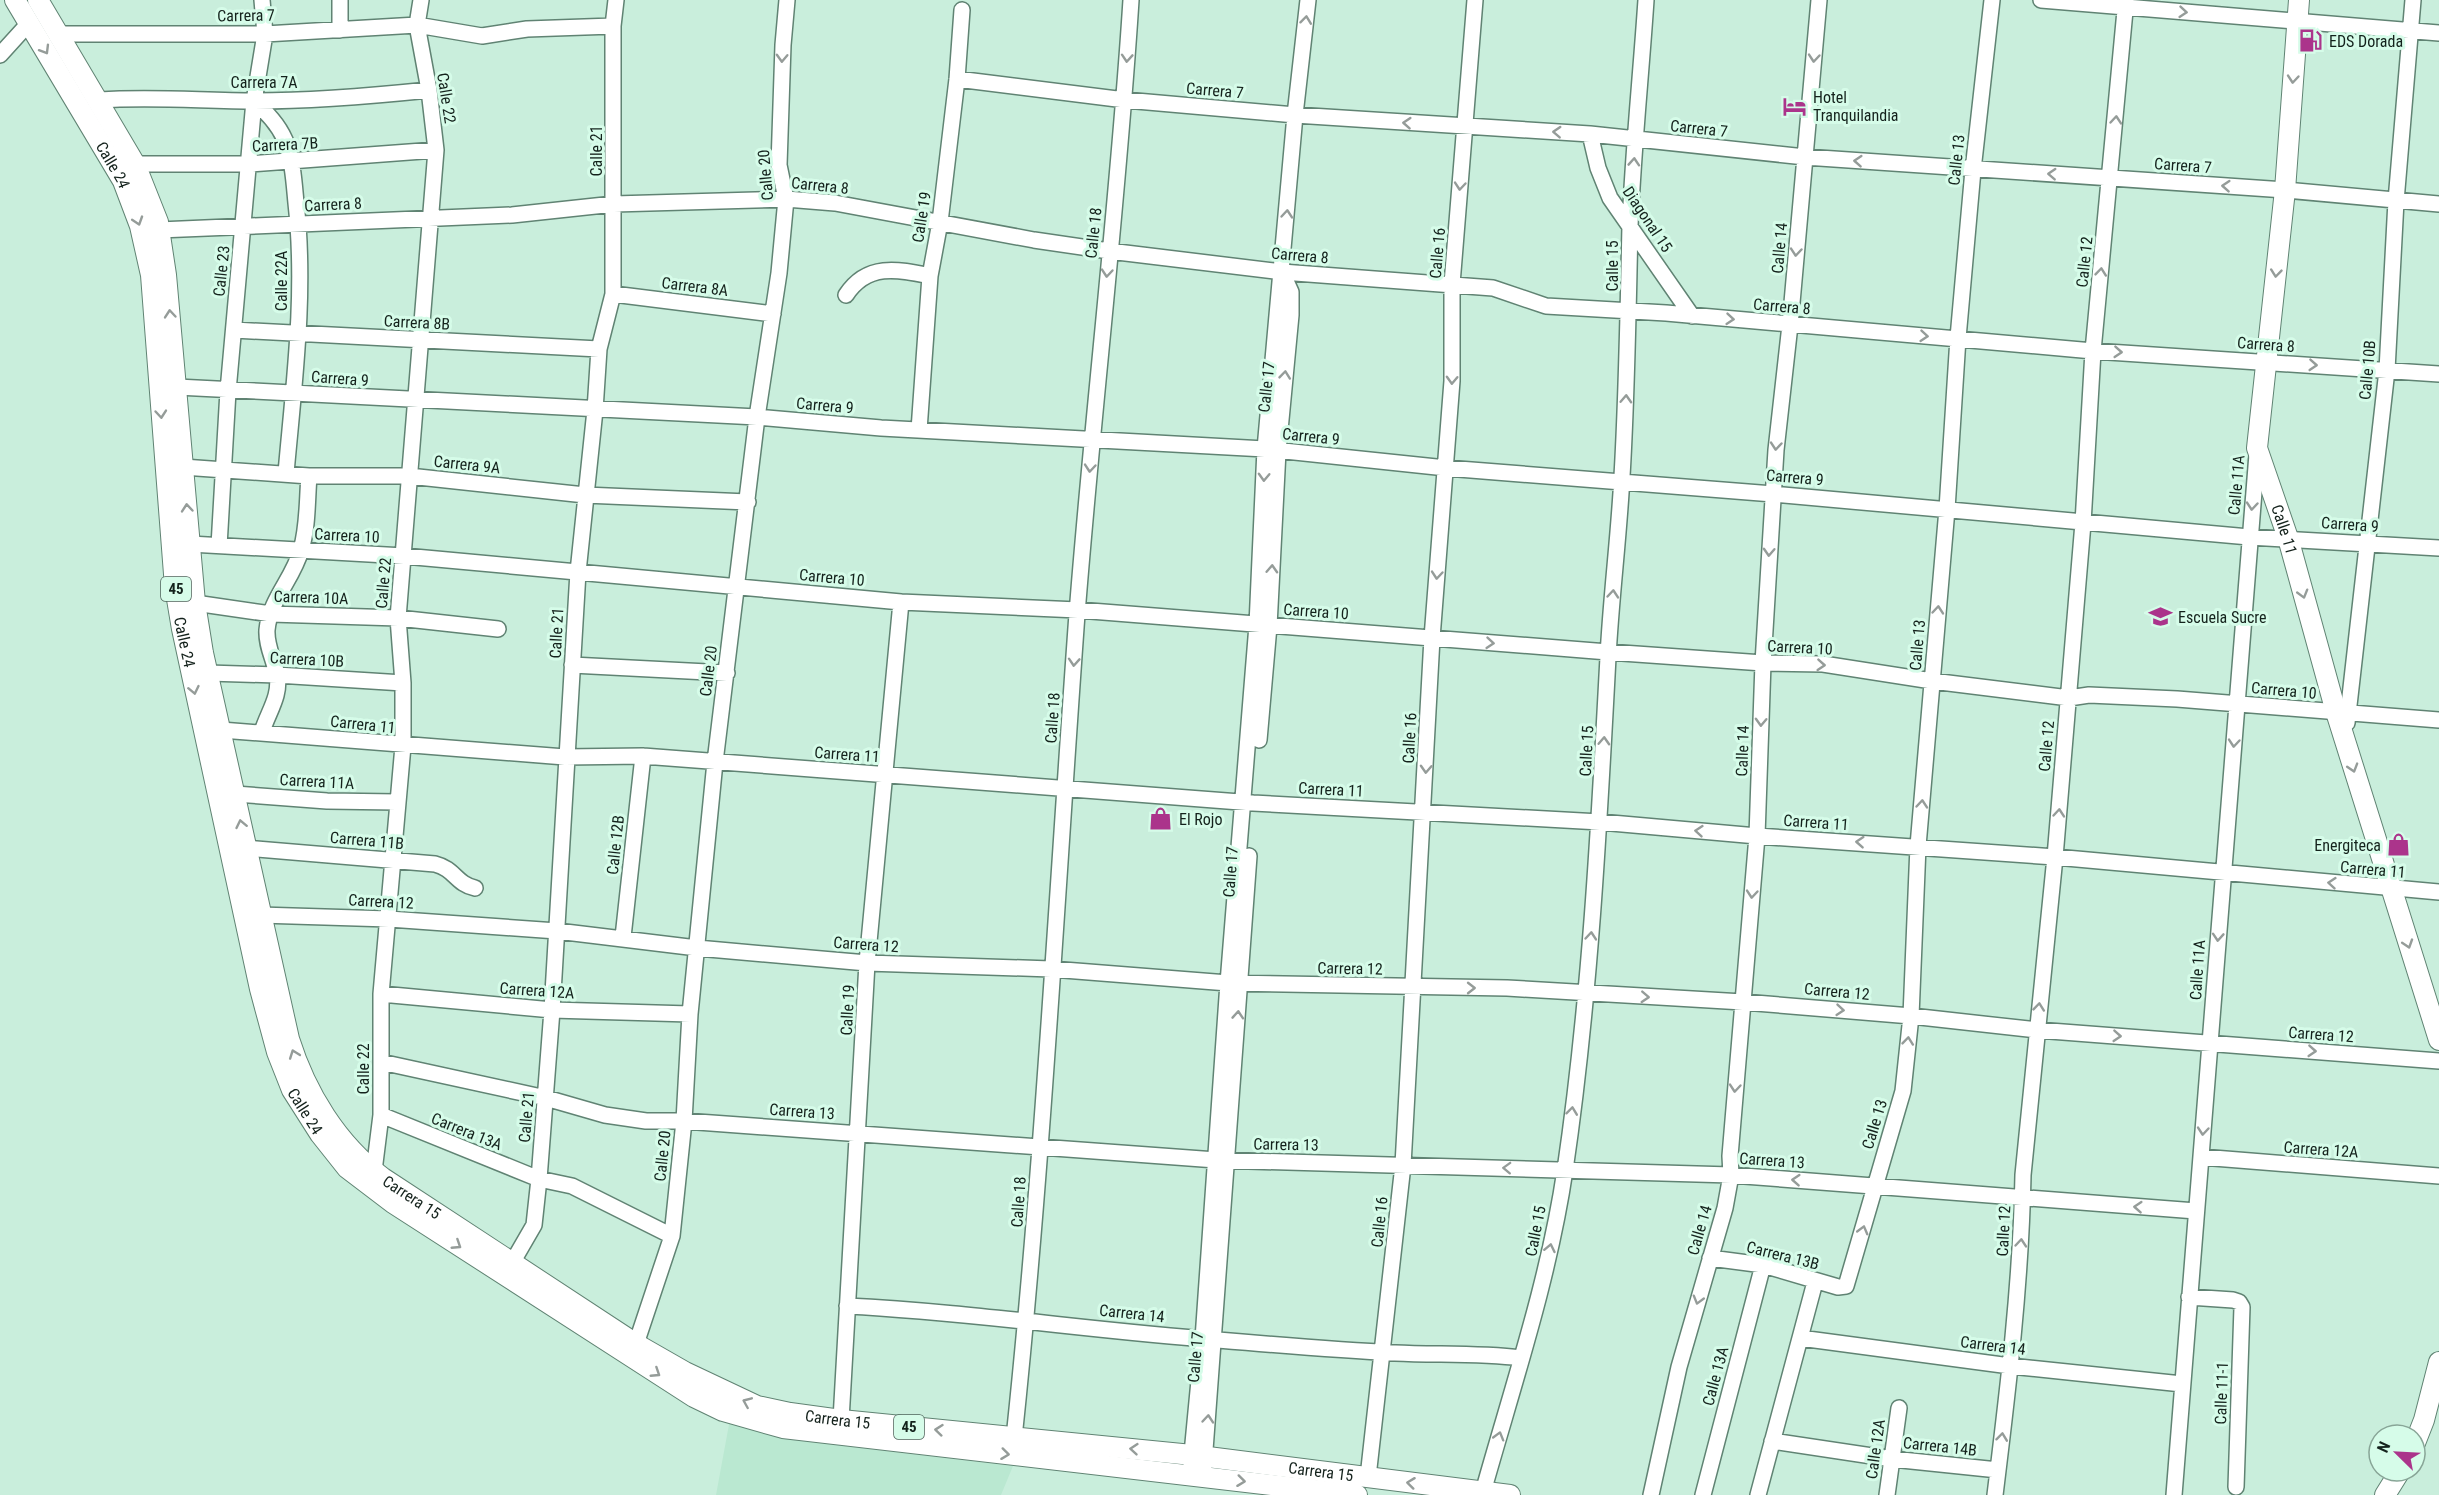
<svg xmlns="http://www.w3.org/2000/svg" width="2439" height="1495" viewBox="0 0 2439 1495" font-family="'Roboto Condensed',sans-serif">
<rect width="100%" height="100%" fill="#c9eedc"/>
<path fill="#bae8d1" d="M730,1419L794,1440L1013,1466L1001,1495H716Z"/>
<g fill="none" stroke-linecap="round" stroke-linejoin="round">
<defs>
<path id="minor" d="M2041,0L2439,33
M340,30V0
M58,34H265L417,25L482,36L527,29L613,26
M0,55L29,23
M957,79L1125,100L1295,115L1590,134L1805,157L2285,190L2439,204
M100,100C151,96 203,101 255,101C314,101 371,96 429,90
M254,101C267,113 278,124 285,140C293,161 294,182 296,203C306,293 294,383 286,473
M1590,134L1598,168L1610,198L1692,316
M135,164H249L436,150
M159,230L512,215L614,204L786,199L835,203L1034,240L1109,251L1282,272L1493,288L1546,306L1666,313L2093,351L2439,374
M613,294L773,314
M846,295C867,263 897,269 930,276
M234,330L599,349
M177,387L757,417L881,428L1265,449L1446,468L1773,494L2249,537L2439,548
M919,430L930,276L940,222L957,79L962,10
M183,467L309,476H409L585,495L748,502
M190,544L404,556L901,602L1078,610L1608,652L1763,663L1823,664L1932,681L2069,698L2089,695L2177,699L2439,720
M219,546L228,391L254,101L265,34L262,0
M195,603L271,614L398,618L498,629
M572,665L727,673
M208,673L277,675L403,683
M2347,723L2387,370L2396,201L2413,0
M221,730L565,757L643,756L1253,803L1600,822L1757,836L2055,857L2439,892
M262,732C268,712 281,696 277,675C274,659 266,646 267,630C270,599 293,579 301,550C308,527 307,500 309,476
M1259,740L1269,626L1278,451L1291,315V292L1282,272
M235,794L327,801L397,802
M246,848L435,864C455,869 456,884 475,888
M260,915L389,919L557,931L697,948L867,963L1051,969L1228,983L1507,988L1743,1002L1911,1016L2037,1030L2439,1061
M623,937L643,756
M381,994L552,1010L690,1014
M381,1062L546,1098L605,1115L646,1121H684L1216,1160L1731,1175L2196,1211
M381,1115L539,1179L572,1186L672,1236
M2201,1157L2439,1176
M374,1171L381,1115V994L403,746V683L398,618L436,150L429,90L417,25L421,0
M1710,1258L1763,1265L1838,1287L1846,1286L1903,1091L1911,1016L1918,846L1947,509L1958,338L1973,170L1992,0
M512,1263L534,1225L539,1179L552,1010L578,572L595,410L599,349L613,294V26L616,0
M2189,1297L2233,1300L2239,1302L2242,1307L2236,1487
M847,1306C971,1312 1094,1331 1218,1340C1277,1345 1336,1350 1395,1353C1437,1355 1479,1353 1521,1358
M1800,1338L2010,1366L2182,1384
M636,1344L672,1236L684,1121L690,1014L715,762L757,417L779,273L786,199L779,165L783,45L787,0
M841,1420L867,963L901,602
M1014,1438C1043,1164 1057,889 1077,614C1093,409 1118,205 1131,0
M1772,1441L1892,1459L1998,1470
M1191,1464L1203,1339L1228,983L1257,625L1265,449L1295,115L1308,0
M1203,1477L1249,856
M1368,1477L1403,1165L1432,638L1452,381V284L1475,0
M1483,1492C1513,1385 1549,1279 1565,1170C1590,1000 1599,828 1608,657C1611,597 1619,536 1622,476C1627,393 1628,310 1630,226C1633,151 1641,75 1646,0
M1651,1495L1679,1367L1725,1208L1731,1175L1730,1156L1757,836L1763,663L1776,450L1790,325L1819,0
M1703,1495L1763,1265
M1758,1495L1815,1282
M1887,1495L1899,1408
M1995,1495C2008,1389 2021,1283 2023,1175L2055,857L2083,523L2093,351L2126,0
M2174,1495L2257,454"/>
<g id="major">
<path id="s1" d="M15,0L123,181L140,226L151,275L175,587L182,629L260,989L277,1052L292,1090L320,1134L347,1168L393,1203L694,1397L723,1411L783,1428L1357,1495"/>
<path id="s2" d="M38,0L135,164L158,222L166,275L195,603L203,653L289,1039C306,1093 337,1144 383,1178L636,1344L685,1372L757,1406L790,1413L841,1420L1192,1455L1510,1495"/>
<path id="s3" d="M2299,0L2285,190L2257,448L2288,538L2336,712L2439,1040"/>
<path d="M2415,1443L2424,1420L2439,1362"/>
<path d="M2385,1495L2400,1471"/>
</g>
</defs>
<use href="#minor" stroke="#608373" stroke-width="18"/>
<use href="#major" stroke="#608373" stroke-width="22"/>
<use href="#minor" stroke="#fff" stroke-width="15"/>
<use href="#major" stroke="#fff" stroke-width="20"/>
</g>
<defs><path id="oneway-chevron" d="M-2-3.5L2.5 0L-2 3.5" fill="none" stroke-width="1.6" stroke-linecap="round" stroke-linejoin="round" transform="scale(1.5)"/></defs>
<g stroke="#959c99">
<use href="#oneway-chevron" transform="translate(2183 12) rotate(5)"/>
<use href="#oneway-chevron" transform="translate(1306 20) rotate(-83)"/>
<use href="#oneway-chevron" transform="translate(45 50) rotate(59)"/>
<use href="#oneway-chevron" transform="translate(782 58) rotate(92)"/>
<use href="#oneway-chevron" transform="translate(1127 58) rotate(94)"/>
<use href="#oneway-chevron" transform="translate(1814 58) rotate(95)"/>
<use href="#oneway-chevron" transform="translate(2293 79) rotate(95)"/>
<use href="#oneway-chevron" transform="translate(2116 120) rotate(-85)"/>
<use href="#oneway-chevron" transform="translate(1407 123) rotate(-176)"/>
<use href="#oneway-chevron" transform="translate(1557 132) rotate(-177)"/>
<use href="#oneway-chevron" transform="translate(1858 161) rotate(-176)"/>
<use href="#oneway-chevron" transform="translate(1634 162) rotate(-86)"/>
<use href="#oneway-chevron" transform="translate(2052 174) rotate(-177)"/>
<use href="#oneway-chevron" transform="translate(1460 186) rotate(95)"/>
<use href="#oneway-chevron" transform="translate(2226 186) rotate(-176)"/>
<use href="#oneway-chevron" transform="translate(1287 214) rotate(-85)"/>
<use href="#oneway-chevron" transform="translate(138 221) rotate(72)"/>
<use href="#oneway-chevron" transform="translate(1796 252) rotate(95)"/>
<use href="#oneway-chevron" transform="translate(2101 272) rotate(-84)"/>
<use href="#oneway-chevron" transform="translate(1107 273) rotate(95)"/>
<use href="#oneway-chevron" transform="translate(2276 273) rotate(96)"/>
<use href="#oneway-chevron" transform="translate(170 314) rotate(-95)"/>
<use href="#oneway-chevron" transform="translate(1730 319) rotate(5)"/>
<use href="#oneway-chevron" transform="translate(1924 336) rotate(5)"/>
<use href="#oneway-chevron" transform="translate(2118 352) rotate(4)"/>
<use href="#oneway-chevron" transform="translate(2313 365) rotate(4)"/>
<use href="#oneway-chevron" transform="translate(1285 375) rotate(-84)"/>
<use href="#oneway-chevron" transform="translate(1452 380) rotate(92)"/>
<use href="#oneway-chevron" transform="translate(1626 399) rotate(-87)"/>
<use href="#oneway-chevron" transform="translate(161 414) rotate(85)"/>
<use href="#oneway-chevron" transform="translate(1776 446) rotate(95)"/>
<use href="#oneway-chevron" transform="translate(1090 468) rotate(95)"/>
<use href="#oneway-chevron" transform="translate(1264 477) rotate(92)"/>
<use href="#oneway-chevron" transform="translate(2252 506) rotate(95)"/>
<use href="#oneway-chevron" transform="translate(187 508) rotate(-95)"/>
<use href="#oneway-chevron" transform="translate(1769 552) rotate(93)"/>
<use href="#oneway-chevron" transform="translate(1272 569) rotate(-87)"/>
<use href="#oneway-chevron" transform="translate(1437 575) rotate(95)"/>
<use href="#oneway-chevron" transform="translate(1613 594) rotate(-85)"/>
<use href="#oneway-chevron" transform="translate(2303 594) rotate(74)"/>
<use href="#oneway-chevron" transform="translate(1938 610) rotate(-85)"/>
<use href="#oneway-chevron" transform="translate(1490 643) rotate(5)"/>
<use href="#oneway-chevron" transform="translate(1074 662) rotate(94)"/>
<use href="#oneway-chevron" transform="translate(1821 665) rotate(4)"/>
<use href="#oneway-chevron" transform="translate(194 690) rotate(78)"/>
<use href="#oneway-chevron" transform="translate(1761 722) rotate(92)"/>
<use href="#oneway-chevron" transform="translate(1604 741) rotate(-87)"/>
<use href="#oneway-chevron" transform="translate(2234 743) rotate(95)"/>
<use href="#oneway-chevron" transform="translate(2353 768) rotate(73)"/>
<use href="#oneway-chevron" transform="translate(1426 769) rotate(93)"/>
<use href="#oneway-chevron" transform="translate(1922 804) rotate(-85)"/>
<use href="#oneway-chevron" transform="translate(2059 813) rotate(-85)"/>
<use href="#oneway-chevron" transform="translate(241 824) rotate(-102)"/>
<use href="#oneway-chevron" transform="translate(1699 831) rotate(-175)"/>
<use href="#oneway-chevron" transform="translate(1860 842) rotate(-176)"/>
<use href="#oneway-chevron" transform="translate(2332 883) rotate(-175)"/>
<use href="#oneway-chevron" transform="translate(1752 894) rotate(95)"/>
<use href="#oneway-chevron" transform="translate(1591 936) rotate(-85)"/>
<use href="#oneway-chevron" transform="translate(2218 937) rotate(94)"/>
<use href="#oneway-chevron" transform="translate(2408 944) rotate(72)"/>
<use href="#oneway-chevron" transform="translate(1471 988)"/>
<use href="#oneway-chevron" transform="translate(1645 997) rotate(3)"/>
<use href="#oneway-chevron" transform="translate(2039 1007) rotate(-84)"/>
<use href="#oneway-chevron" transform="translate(1840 1010) rotate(5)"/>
<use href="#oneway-chevron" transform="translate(1238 1015) rotate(-86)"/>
<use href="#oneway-chevron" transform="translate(2117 1036) rotate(4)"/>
<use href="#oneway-chevron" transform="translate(1908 1041) rotate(-84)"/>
<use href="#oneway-chevron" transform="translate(2312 1051) rotate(4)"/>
<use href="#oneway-chevron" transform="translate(294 1054) rotate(-110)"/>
<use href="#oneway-chevron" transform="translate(1735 1088) rotate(95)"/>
<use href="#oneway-chevron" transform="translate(1572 1111) rotate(-83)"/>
<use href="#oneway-chevron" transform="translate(2203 1131) rotate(95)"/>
<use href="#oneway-chevron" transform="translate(1507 1168) rotate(-178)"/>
<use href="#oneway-chevron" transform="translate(1796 1180) rotate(-176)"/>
<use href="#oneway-chevron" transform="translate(2138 1207) rotate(-176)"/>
<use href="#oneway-chevron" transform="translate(1863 1230) rotate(-75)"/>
<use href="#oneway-chevron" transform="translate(2021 1243) rotate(-85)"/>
<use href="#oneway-chevron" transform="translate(457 1245) rotate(33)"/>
<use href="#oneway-chevron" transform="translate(1550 1248) rotate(-78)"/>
<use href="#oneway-chevron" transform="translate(1698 1300) rotate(106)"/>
<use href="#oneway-chevron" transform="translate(656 1373) rotate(33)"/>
<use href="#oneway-chevron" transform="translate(747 1402) rotate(-157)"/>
<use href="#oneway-chevron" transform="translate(1208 1419) rotate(-85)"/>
<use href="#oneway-chevron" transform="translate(939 1430) rotate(-174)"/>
<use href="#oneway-chevron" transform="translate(1499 1436) rotate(-74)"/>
<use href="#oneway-chevron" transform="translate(2002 1437) rotate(-83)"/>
<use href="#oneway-chevron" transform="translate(1134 1449) rotate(-175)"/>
<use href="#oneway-chevron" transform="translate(1005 1454) rotate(7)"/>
<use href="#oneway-chevron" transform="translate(1241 1481) rotate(7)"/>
<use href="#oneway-chevron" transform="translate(1411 1483) rotate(-173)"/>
</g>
<defs>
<symbol id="fuel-bare" viewBox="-9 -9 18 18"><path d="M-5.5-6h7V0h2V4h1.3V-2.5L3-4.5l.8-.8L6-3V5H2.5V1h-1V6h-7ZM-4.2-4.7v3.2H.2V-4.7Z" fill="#ab348b" stroke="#d6fce9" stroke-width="2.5" paint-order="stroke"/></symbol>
<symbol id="hotel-bare" viewBox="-9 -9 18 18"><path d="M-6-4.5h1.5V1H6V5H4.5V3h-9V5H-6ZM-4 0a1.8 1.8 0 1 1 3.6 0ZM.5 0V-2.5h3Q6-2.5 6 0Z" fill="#ab348b" stroke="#d6fce9" stroke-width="2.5" paint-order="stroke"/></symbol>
<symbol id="school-bare" viewBox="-9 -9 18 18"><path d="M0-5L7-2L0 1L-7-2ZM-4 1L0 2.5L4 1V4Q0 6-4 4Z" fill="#ab348b" stroke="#d6fce9" stroke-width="2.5" paint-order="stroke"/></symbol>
<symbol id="shop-bare" viewBox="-9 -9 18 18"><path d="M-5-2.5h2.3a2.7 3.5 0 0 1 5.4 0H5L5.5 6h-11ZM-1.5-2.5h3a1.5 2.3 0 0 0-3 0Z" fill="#ab348b" stroke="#d6fce9" stroke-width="2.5" paint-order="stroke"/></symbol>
</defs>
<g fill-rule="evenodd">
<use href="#fuel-bare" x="2294" y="24" width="33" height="33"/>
<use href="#hotel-bare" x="1778" y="90" width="33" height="33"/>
<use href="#school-bare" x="2144" y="600" width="33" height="33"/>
<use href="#shop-bare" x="1144" y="802" width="33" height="33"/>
<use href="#shop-bare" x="2382" y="828" width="33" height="33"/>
</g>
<g text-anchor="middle" stroke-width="6" stroke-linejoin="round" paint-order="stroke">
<g fill="#d6fce9" stroke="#4e635a" stroke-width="1.5">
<rect x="161" y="577" width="30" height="24" rx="4.5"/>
<rect x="894" y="1415" width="30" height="24" rx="4.5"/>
</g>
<g font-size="15" font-weight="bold" fill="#14221c">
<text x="176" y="594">45</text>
<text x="909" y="1432">45</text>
</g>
<g font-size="16" fill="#14221c" stroke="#d6fce9">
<text transform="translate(246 15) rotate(-1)" y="6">Carrera 7</text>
<text x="264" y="88">Carrera 7A</text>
<text transform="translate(1215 90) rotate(5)" y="6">Carrera 7</text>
<text transform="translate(447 98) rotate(81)" y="6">Calle 22</text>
<text transform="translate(1699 128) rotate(6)" y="6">Carrera 7</text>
<text transform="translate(285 144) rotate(-3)" y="6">Carrera 7B</text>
<text transform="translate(596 151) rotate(-90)" y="6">Calle 21</text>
<text transform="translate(1956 160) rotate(-84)" y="6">Calle 13</text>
<text dy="6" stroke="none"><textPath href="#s1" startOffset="192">Calle 24</textPath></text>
<text transform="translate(2183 165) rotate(4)" y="6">Carrera 7</text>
<text transform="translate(765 175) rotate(-95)" y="6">Calle 20</text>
<text transform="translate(820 185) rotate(6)" y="6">Carrera 8</text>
<text transform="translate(333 204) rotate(-3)" y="6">Carrera 8</text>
<text transform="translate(921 217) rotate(-81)" y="6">Calle 19</text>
<text transform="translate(1648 219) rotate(56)" y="6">Diagonal 15</text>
<text transform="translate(1093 233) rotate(-84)" y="6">Calle 18</text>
<text transform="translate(1779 248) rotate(-85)" y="6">Calle 14</text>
<text transform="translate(1437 253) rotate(-85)" y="6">Calle 16</text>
<text transform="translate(1300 255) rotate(5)" y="6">Carrera 8</text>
<text transform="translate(2084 262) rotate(-84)" y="6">Calle 12</text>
<text transform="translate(1612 266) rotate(-90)" y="6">Calle 15</text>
<text transform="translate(221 271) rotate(-84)" y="6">Calle 23</text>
<text transform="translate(281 281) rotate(-90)" y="6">Calle 22A</text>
<text transform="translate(695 286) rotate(7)" y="6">Carrera 8A</text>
<text transform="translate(1782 306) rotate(5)" y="6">Carrera 8</text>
<text transform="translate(417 322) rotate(3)" y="6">Carrera 8B</text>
<text transform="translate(2266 344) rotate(4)" y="6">Carrera 8</text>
<text transform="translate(2367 370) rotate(-85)" y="6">Calle 10B</text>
<text transform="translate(340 378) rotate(4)" y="6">Carrera 9</text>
<text transform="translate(1266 387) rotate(-84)" y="6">Calle 17</text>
<text transform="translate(825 405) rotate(5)" y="6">Carrera 9</text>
<text transform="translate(1311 436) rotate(6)" y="6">Carrera 9</text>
<text transform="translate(467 464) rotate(6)" y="6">Carrera 9A</text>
<text transform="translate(1795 477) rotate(5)" y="6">Carrera 9</text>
<text transform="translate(2236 485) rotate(-85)" y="6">Calle 11A</text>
<text transform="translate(2350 524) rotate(4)" y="6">Carrera 9</text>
<text dy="6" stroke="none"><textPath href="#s3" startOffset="536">Calle 11</textPath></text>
<text transform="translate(347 535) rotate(3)" y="6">Carrera 10</text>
<text transform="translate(832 577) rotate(5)" y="6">Carrera 10</text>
<text transform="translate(383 583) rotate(-85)" y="6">Calle 22</text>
<text transform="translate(311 597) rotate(2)" y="6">Carrera 10A</text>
<text transform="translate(1316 611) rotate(4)" y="6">Carrera 10</text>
<text transform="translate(556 633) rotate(-87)" y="6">Calle 21</text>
<text dy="6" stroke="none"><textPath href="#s1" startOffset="678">Calle 24</textPath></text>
<text transform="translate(1917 645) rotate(-85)" y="6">Calle 13</text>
<text transform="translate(1800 647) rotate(3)" y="6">Carrera 10</text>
<text transform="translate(307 659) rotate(3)" y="6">Carrera 10B</text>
<text transform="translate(708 671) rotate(-83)" y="6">Calle 20</text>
<text transform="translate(2284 690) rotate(5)" y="6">Carrera 10</text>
<text transform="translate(1052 718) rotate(-86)" y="6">Calle 18</text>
<text transform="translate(363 724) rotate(6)" y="6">Carrera 11</text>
<text transform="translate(1409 738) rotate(-87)" y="6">Calle 16</text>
<text transform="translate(2046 746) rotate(-85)" y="6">Calle 12</text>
<text transform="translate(1586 751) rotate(-87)" y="6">Calle 15</text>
<text transform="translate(1742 751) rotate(-88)" y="6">Calle 14</text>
<text transform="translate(847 754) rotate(4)" y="6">Carrera 11</text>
<text transform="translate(317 781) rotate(3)" y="6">Carrera 11A</text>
<text transform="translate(1331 789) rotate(3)" y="6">Carrera 11</text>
<text transform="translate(1816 822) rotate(4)" y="6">Carrera 11</text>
<text transform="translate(367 840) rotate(5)" y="6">Carrera 11B</text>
<text transform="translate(615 845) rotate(-84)" y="6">Calle 12B</text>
<text transform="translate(2373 869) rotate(5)" y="6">Carrera 11</text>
<text transform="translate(1230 872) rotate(-86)" y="6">Calle 17</text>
<text transform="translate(381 901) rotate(3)" y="6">Carrera 12</text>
<text transform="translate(866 944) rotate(4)" y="6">Carrera 12</text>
<text transform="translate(1350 968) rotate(1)" y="6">Carrera 12</text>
<text transform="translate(2197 970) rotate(-86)" y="6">Calle 11A</text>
<text transform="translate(537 990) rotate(4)" y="6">Carrera 12A</text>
<text transform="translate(1837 991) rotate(5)" y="6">Carrera 12</text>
<text transform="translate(847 1010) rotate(-87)" y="6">Calle 19</text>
<text transform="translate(2321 1034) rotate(4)" y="6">Carrera 12</text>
<text transform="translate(363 1069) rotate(-90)" y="6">Calle 22</text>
<text dy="6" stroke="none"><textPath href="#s1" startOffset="1164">Calle 24</textPath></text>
<text transform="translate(802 1111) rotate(4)" y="6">Carrera 13</text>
<text transform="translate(526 1117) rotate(-85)" y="6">Calle 21</text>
<text transform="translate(1874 1124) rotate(-73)" y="6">Calle 13</text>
<text transform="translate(467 1131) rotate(22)" y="6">Carrera 13A</text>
<text transform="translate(1286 1144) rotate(1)" y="6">Carrera 13</text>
<text transform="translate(2321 1149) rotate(4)" y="6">Carrera 12A</text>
<text transform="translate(662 1156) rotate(-84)" y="6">Calle 20</text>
<text transform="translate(1772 1160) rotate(4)" y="6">Carrera 13</text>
<text dy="6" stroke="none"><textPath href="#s2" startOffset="1287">Carrera 15</textPath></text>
<text transform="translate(1018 1202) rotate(-86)" y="6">Calle 18</text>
<text transform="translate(1379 1222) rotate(-84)" y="6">Calle 16</text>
<text transform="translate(1699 1230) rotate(-74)" y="6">Calle 14</text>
<text transform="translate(1535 1231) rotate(-79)" y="6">Calle 15</text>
<text transform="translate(2003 1231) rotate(-87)" y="6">Calle 12</text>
<text transform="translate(1783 1255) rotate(14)" y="6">Carrera 13B</text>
<text transform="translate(1132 1313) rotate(6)" y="6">Carrera 14</text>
<text transform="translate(1993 1345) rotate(7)" y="6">Carrera 14</text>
<text transform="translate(1195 1357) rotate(-85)" y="6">Calle 17</text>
<text transform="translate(1715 1376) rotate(-75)" y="6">Calle 13A</text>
<text transform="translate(2221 1393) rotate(-88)" y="6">Calle 11-1</text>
<text dy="6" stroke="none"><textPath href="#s2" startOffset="1773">Carrera 15</textPath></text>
<text transform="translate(1940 1446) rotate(6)" y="6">Carrera 14B</text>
<text transform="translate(1875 1449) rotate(-82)" y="6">Calle 12A</text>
<text dy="6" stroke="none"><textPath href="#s2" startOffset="2259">Carrera 15</textPath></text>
</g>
<g font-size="16" fill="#14221c" stroke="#d6fce9" text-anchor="start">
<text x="2329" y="47">EDS Dorada</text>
<text x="1813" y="103">Hotel<tspan x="1813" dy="18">Tranquilandia</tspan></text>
<text x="2178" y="623">Escuela Sucre</text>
<text x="1179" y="825">El Rojo</text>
<text x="2381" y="851" text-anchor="end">Energiteca</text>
</g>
</g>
<g transform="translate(2397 1453) rotate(294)"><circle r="28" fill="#d6fce9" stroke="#88a597" stroke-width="1.5"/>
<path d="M0-4.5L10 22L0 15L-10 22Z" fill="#ab348b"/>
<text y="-9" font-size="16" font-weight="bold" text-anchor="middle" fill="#14221c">N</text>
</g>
</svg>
